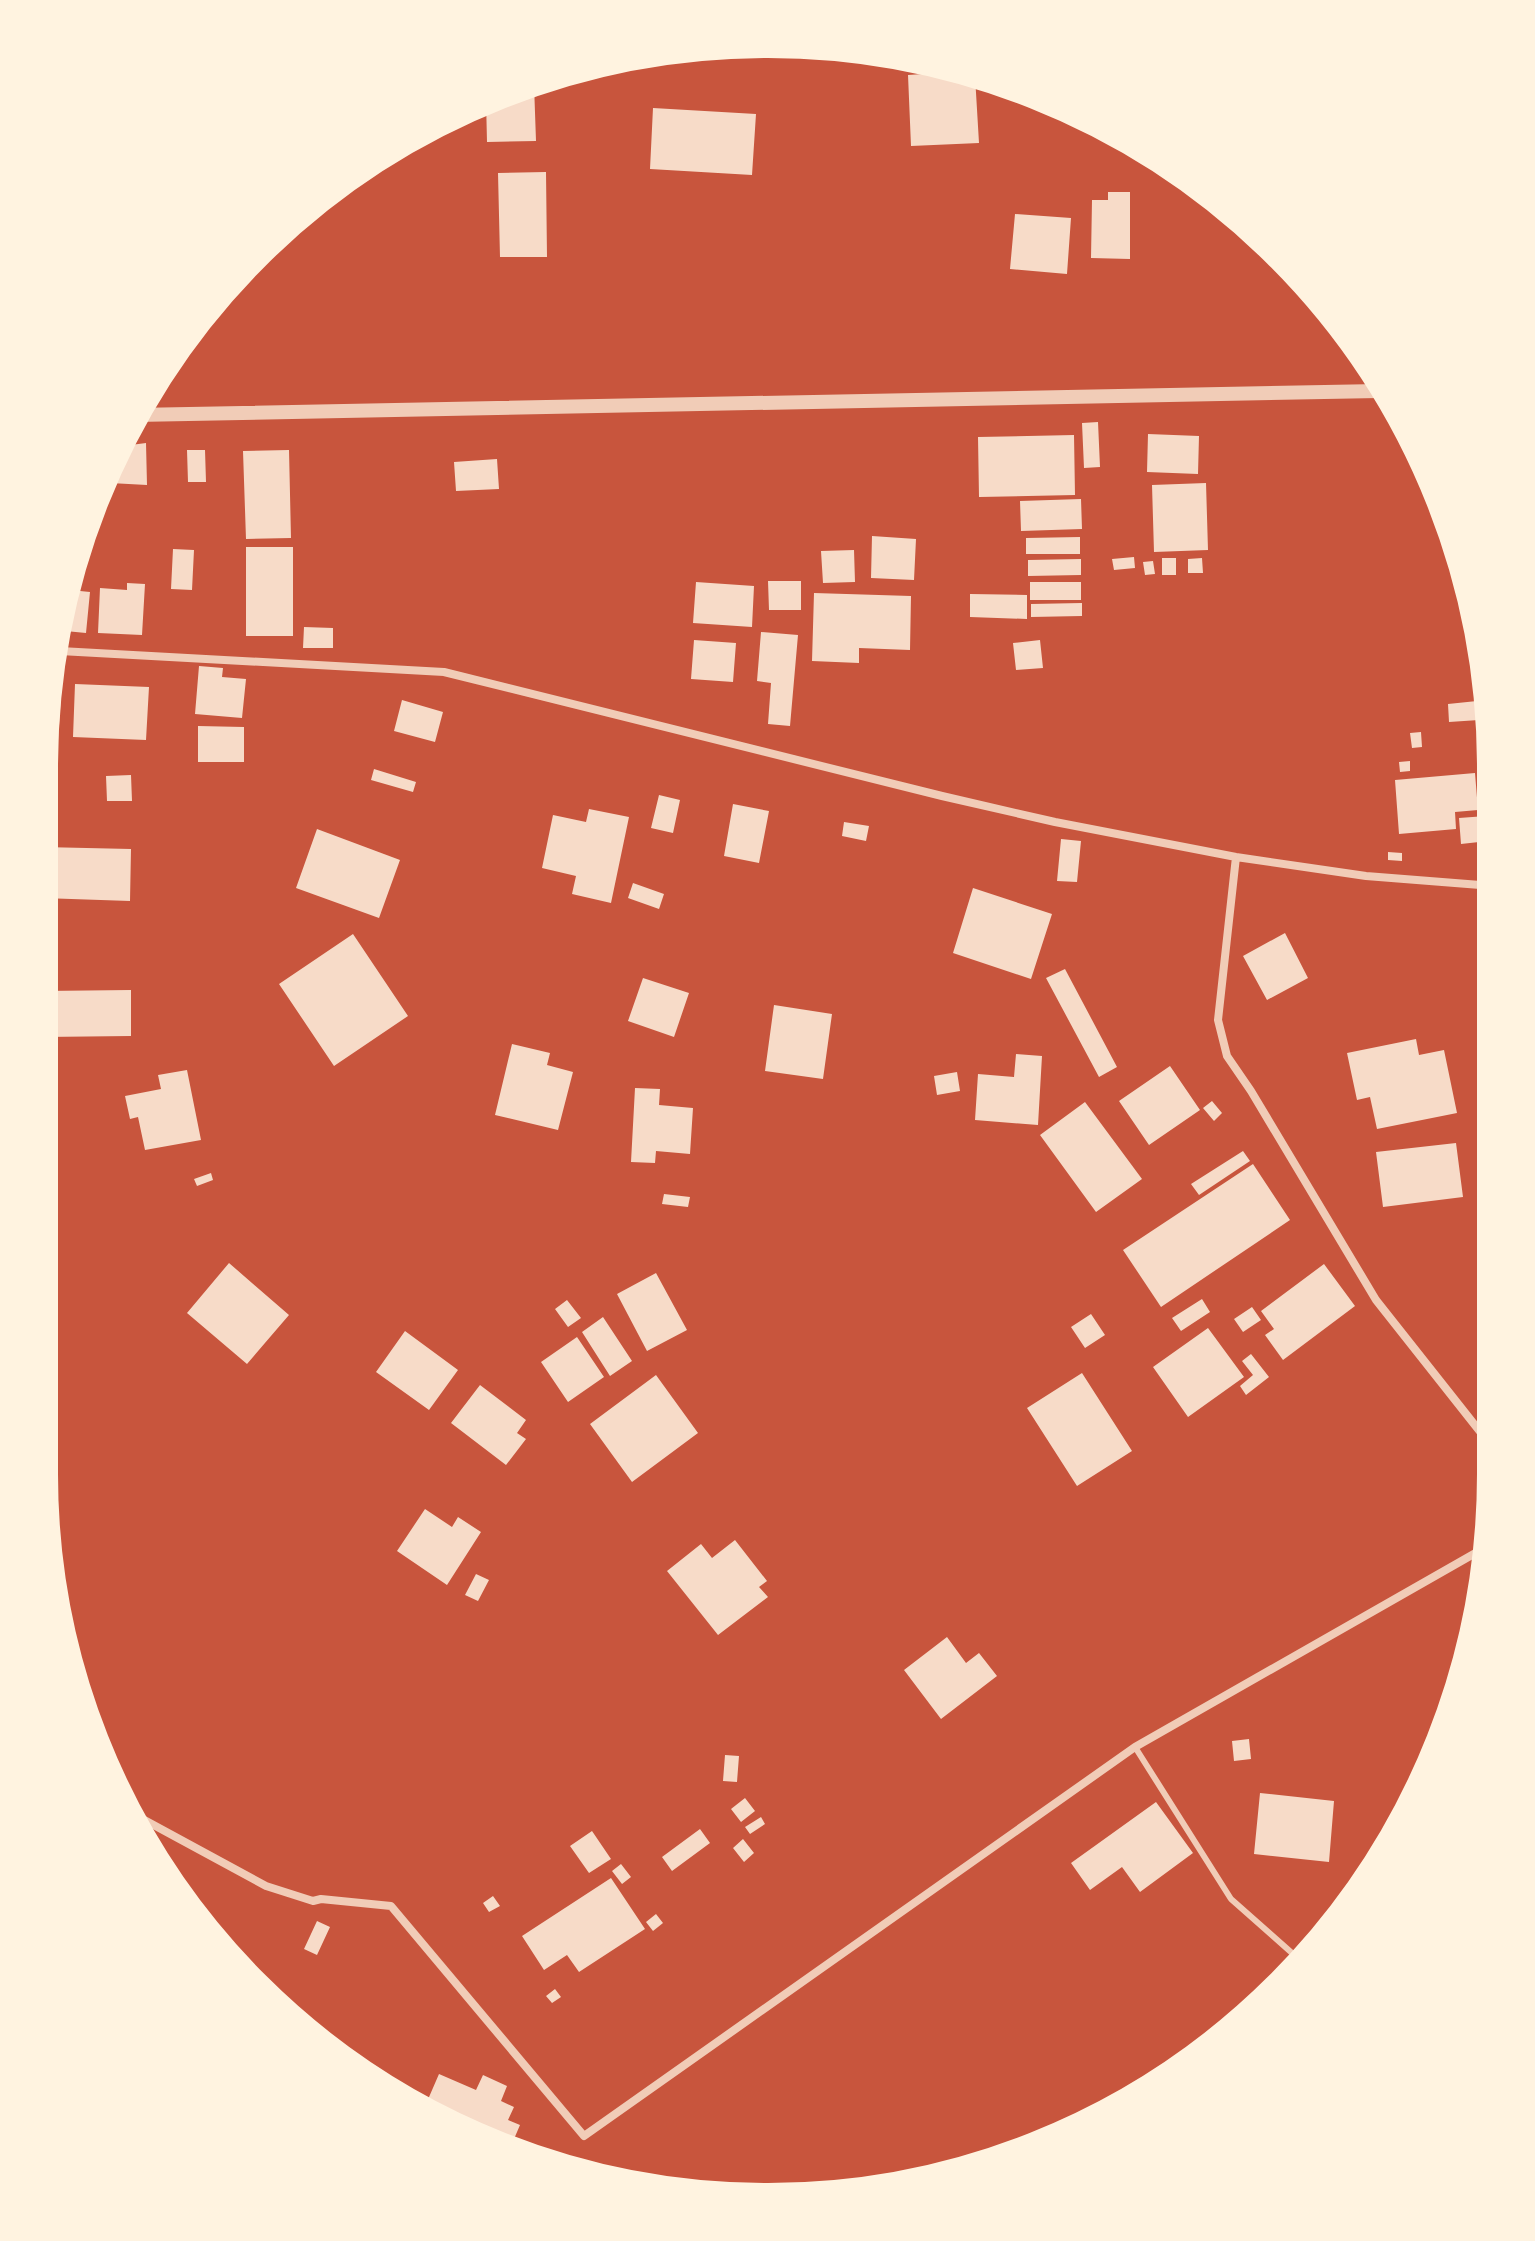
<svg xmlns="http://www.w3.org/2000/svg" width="1535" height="2241" viewBox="0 0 1535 2241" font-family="'Varela Round',sans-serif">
<rect width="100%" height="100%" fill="#c8553d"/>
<path fill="#f7dbc8" d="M922,60L975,76L979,143L911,146L908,75L923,74Z
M534,84L536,141L487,142L486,100Z
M653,108L756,114L752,175L650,169Z
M546,172L547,257H500L498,173Z
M1108,192H1130V259L1091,258L1092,200H1108Z
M1015,214L1071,218L1067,274L1010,269Z
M1098,422L1100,467L1084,468L1082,423Z
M1148,434L1199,436L1198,474L1147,472Z
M1074,435L1075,495L979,497L978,437Z
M146,443L147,485L110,483L123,446Z
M187,450H205L206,482H188Z
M289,450L291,538L246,539L243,451Z
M497,459L499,489L456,491L454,462Z
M1206,483L1208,550L1154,552L1152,485Z
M1081,499L1082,529L1021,531L1020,501Z
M872,536L916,539L914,580L871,578Z
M1080,537V554H1026V538Z
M246,547H293V636H246Z
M173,549L194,550L192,590L171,589Z
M854,550L855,582L823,583L821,551Z
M1134,557L1135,568L1114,570L1112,559Z
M1162,558H1176V575H1162Z
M1202,558L1203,573H1188V559Z
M1081,559V575L1028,576V560Z
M1153,561L1155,574L1145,575L1143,562Z
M768,581H801V610H769Z
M696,582L754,586L752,627L693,623Z
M1030,582H1081V600H1030Z
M127,583L145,584L142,635L98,633L100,588L127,590Z
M70,590L90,592L86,633L55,630Z
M814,593L911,596L910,650L859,648V663L812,661Z
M970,594L1027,595V619L970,617Z
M1082,603V616L1031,617V604Z
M304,627L333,628V648H303Z
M761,632L798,635L790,726L768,724L771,683L757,681Z
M694,640L736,643L733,682L691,679Z
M1040,640L1043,668L1016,670L1013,643Z
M199,666L223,668L222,677L246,679L242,718L195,714Z
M75,684L149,687L146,740L73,737Z
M402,700L443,712L435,742L394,731Z
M1477,701L1479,720L1449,722L1448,704Z
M198,726L244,727V762H198Z
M1421,732L1422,747L1412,748L1410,733Z
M1410,761V771L1400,772L1399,762Z
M374,769L416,782L413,792L371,780Z
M1475,773L1478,810L1455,812L1456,829L1399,834L1395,780Z
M131,775L132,801H107L106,776Z
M659,795L680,800L673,833L651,828Z
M733,804L769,811L759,863L724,856Z
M589,809L629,817L611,903L572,894L576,876L542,868L553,815L586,822Z
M1486,816L1488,841L1461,844L1459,818Z
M844,822L869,826L866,841L842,836Z
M317,829L400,860L379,918L296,888Z
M1061,839L1081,841L1077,882L1057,881Z
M42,847L131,849L130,901L42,898Z
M1388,852L1402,853V861L1388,860Z
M633,883L664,894L659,909L628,898Z
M973,888L1052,914L1031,979L953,953Z
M1285,933L1308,978L1267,1000L1243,956Z
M353,934L408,1016L334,1066L279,984Z
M1065,969L1117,1067L1099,1077L1046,978Z
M643,978L689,993L674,1037L628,1021Z
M131,990V1036L43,1037L42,991Z
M774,1005L832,1014L823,1079L765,1071Z
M1416,1039L1419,1055L1444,1050L1457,1113L1377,1129L1370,1097L1357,1100L1347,1053Z
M512,1044L550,1053L547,1065L573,1072L558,1130L495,1115Z
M1016,1054L1042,1056L1038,1125L975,1120L978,1074L1014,1077Z
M1170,1066L1200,1110L1149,1145L1119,1101Z
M187,1070L201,1140L145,1150L138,1117L130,1119L125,1096L161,1089L158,1075Z
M957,1072L960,1091L937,1095L934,1076Z
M635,1088L660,1089L659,1105L693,1108L690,1154L656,1151L655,1163L631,1162Z
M1212,1101L1222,1113L1214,1121L1203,1108Z
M1085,1102L1142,1179L1096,1212L1040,1135Z
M1456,1143L1463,1197L1383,1207L1376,1152Z
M1243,1151L1250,1161L1199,1195L1191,1184Z
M1253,1164L1290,1220L1161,1307L1123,1250Z
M211,1173L213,1180L197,1186L194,1179Z
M664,1194L690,1197L688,1207L662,1204Z
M229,1263L289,1315L247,1364L187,1313Z
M1324,1264L1355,1306L1283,1360L1265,1335L1274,1329L1261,1311Z
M656,1273L687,1330L647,1351L617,1294Z
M1202,1299L1210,1312L1181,1331L1172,1318Z
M567,1300L581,1318L568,1327L555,1309Z
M1252,1307L1261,1320L1243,1332L1234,1319Z
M1091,1314L1105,1335L1085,1348L1071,1327Z
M603,1317L632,1361L610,1376L582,1332Z
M1208,1328L1244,1377L1188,1417L1153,1367Z
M405,1331L458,1370L429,1410L376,1372Z
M577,1337L604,1377L568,1402L541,1362Z
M1251,1354L1269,1377L1246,1395L1240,1386L1253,1375L1242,1361Z
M1082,1373L1132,1451L1077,1486L1027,1408Z
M656,1375L698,1433L632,1482L590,1424Z
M480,1385L526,1420L517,1433L526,1439L506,1465L451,1423Z
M425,1509L452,1527L458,1517L481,1532L447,1585L397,1551Z
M735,1540L767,1581L759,1587L768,1597L718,1635L667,1571L701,1544L712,1558Z
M476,1574L489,1580L478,1601L465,1595Z
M947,1637L966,1663L979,1653L997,1676L941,1719L904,1670Z
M1249,1739L1251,1759L1234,1761L1232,1741Z
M725,1755L739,1756L737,1782L723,1781Z
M1260,1793L1334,1801L1329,1862L1254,1854Z
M745,1798L755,1811L741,1822L731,1809Z
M1156,1802L1193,1853L1140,1892L1122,1867L1090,1890L1071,1863Z
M761,1817L765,1824L750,1834L745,1827Z
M700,1829L710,1843L672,1871L662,1857Z
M592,1831L611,1859L589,1873L570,1846Z
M743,1839L754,1853L744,1862L733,1848Z
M621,1864L631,1877L622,1884L612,1871Z
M611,1878L645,1929L579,1972L567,1955L544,1970L522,1936Z
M493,1896L500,1906L489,1912L483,1903Z
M656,1914L663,1923L653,1931L646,1922Z
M317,1921L330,1927L317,1955L304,1949Z
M555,1989L561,1997L552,2003L546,1996Z
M439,2074L476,2090L483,2075L507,2086L501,2101L514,2107L508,2120L520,2125L511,2146L522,2150L521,2152L489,2144L426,2104Z"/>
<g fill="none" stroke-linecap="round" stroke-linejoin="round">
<path stroke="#f1ccb7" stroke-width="6" d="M1135,1747L1231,1899L1301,1961"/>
<path stroke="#f1ccb7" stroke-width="8" d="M60,651L444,672L942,796L1055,822L1236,857L1366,876L1493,886
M53,755L60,651L54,649
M1236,857L1218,1020L1227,1056L1251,1091L1376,1300L1493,1448
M137,1816L266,1886L313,1901L321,1899L391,1906L584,2136L1135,1747L1486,1547"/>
<path stroke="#f1ccb7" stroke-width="14" d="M135,415L1379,391"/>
</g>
<path d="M0 0H1535V2241H0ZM767 56H768A711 711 0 0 1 1479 767V1474A711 711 0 0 1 768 2185H767A711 711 0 0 1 56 1474V767A711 711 0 0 1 767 56Z" fill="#fff3e0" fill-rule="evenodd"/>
<path fill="none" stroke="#fff3e0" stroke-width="4" d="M767 56H768A711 711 0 0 1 1479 767V1474A711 711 0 0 1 768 2185H767A711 711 0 0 1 56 1474V767A711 711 0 0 1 767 56Z"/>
</svg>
